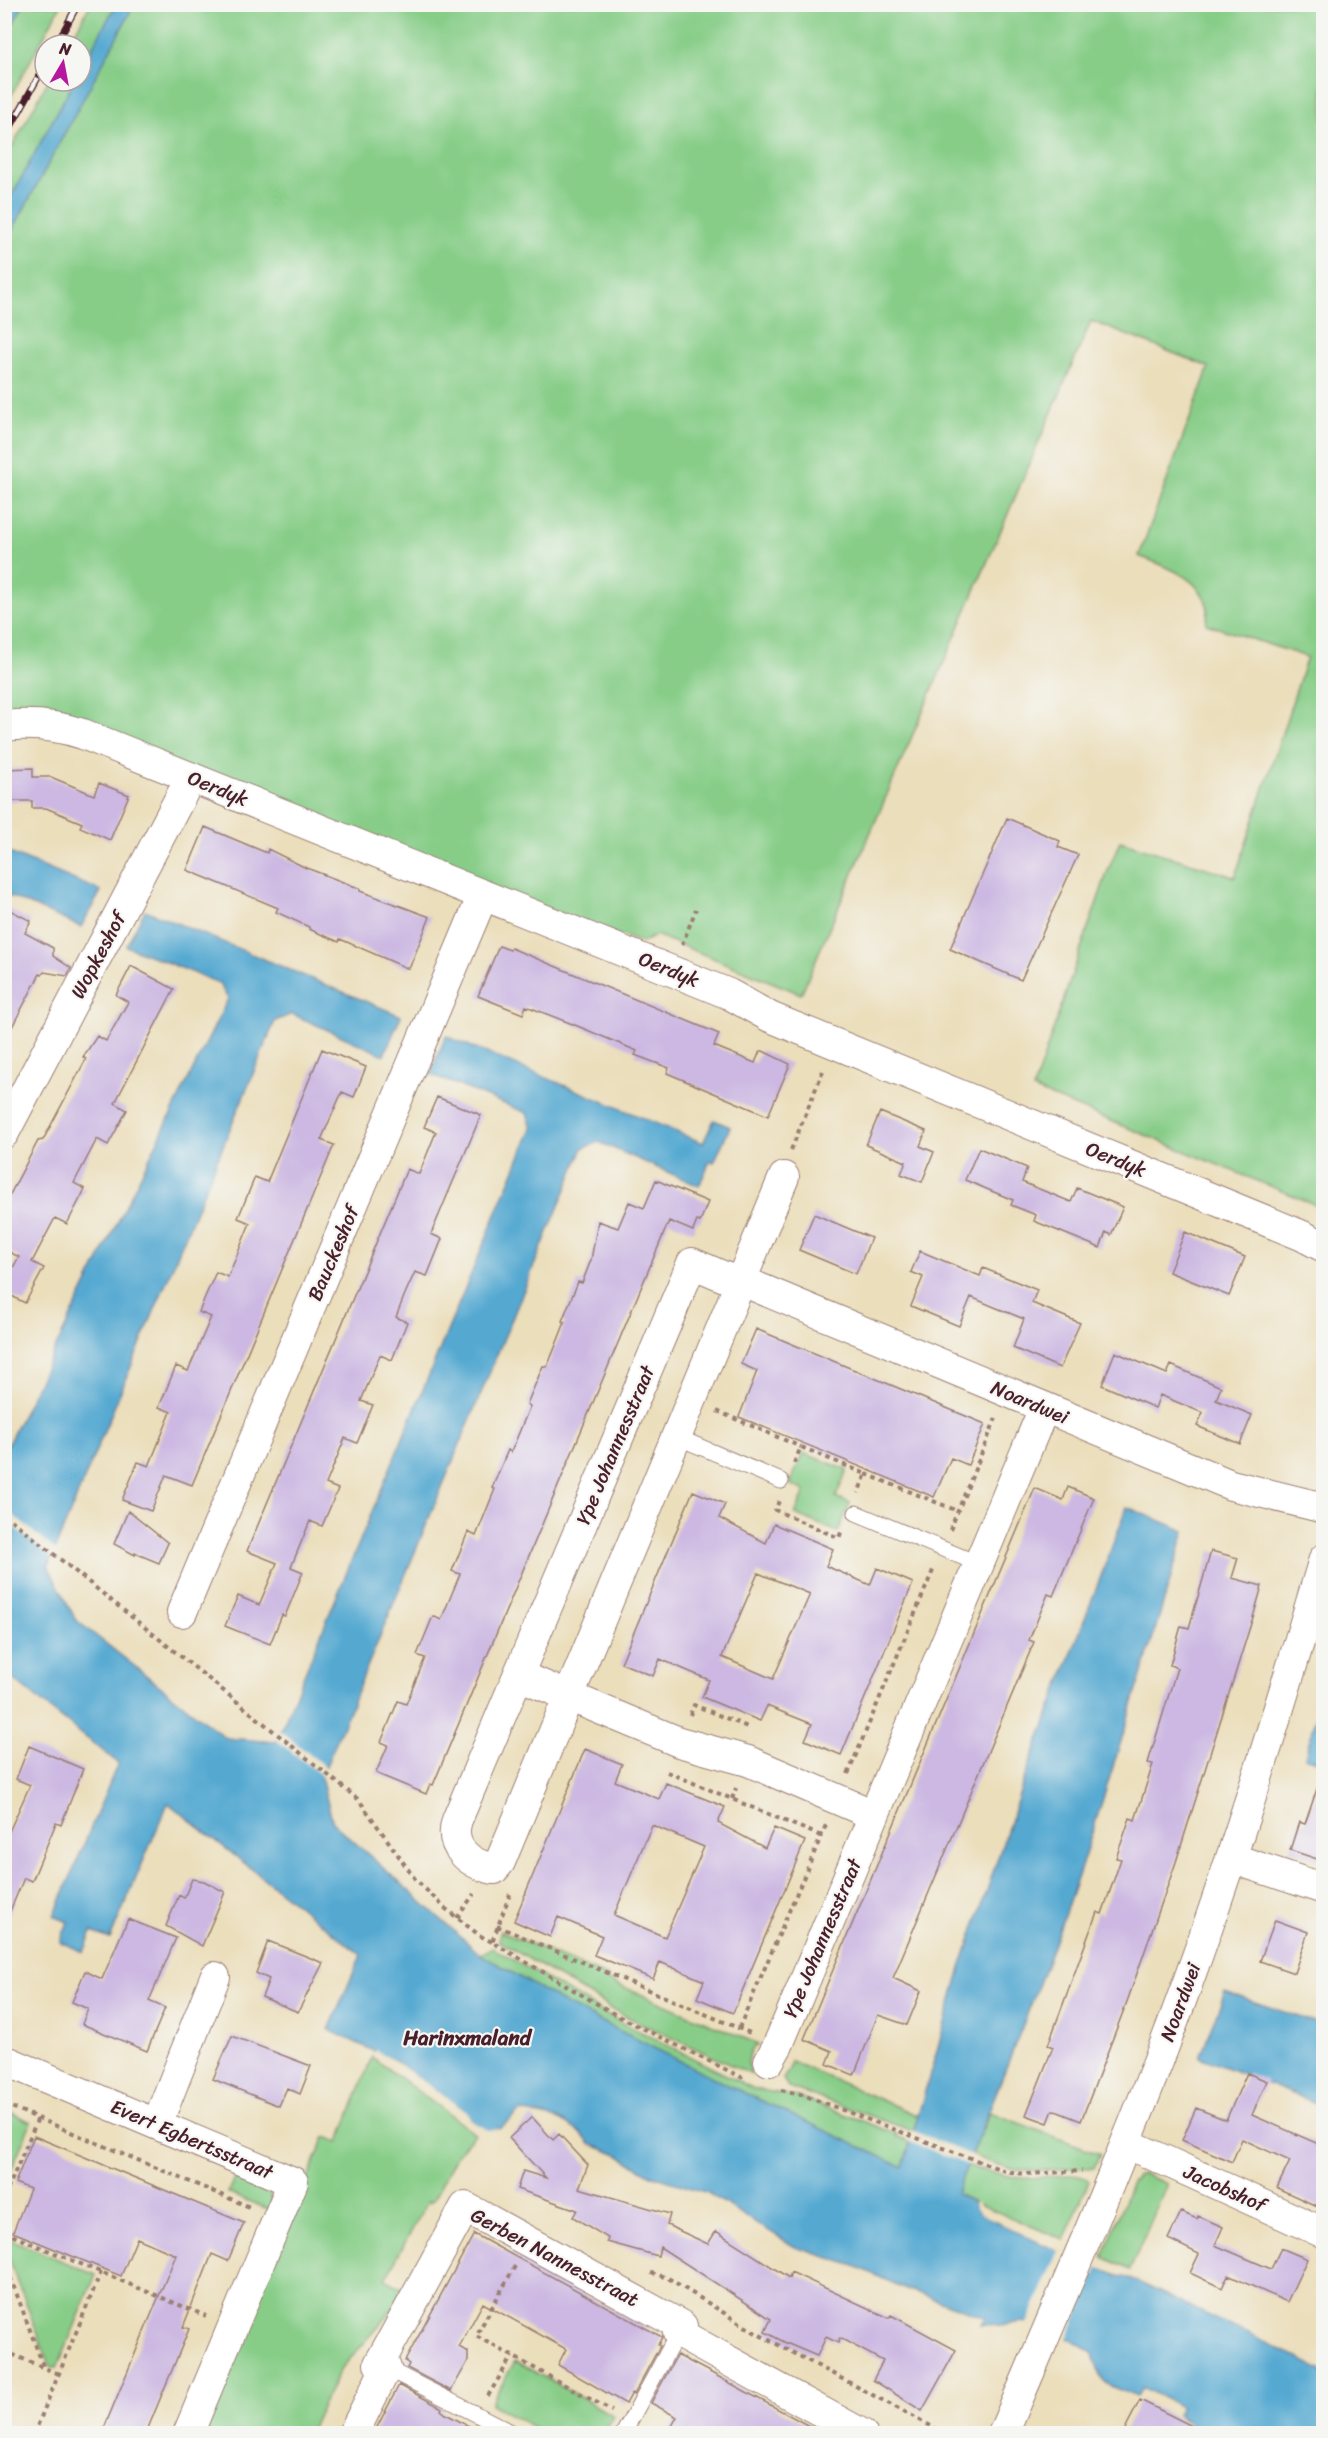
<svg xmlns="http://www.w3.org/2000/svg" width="1328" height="2438" viewBox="0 0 1328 2438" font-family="Sriracha,sans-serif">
<rect width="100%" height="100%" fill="#f6f6f2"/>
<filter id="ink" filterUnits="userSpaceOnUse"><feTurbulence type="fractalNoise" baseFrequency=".0167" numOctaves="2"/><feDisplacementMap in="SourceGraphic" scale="12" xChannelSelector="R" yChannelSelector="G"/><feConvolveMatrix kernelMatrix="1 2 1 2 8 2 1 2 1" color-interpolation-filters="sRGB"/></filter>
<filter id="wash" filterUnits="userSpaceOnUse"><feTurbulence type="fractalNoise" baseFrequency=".008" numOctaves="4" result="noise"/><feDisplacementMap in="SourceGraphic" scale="24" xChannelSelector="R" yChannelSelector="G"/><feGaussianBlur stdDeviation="1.35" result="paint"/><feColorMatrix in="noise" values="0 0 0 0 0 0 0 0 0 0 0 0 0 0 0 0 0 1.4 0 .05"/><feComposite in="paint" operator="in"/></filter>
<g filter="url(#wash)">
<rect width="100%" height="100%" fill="#ebdebb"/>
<path fill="#87cd88" stroke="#68765a" stroke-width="1.5" d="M23,5H61L5,107V39Z
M90,5H116L81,68V45H68Z
M134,5H1323V1208L1033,1089L1107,873L1120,841L1235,877L1307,657L1206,624C1207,619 1209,610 1207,605C1199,576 1164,566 1139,556L1209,367L1091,321L801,994L656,935L642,943L5,714V244Z
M48,81H74L5,208V160Z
M803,1453L847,1470L836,1497L850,1503L838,1532L795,1514L805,1491L790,1484Z
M500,1931L608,1977L607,1980L758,2044C747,2052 746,2063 752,2075L619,2013L499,1941Z
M493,1948L613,2018L754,2089L799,2097L897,2134L896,2136L910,2142L903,2167L734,2088L566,2004L480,1954Z
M372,2057L475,2134L457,2154L434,2199L430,2202L428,2201L385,2279L404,2289L388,2316L341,2369L308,2433L200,2434L325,2137L339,2142Z
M791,2061L918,2116L913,2131L788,2087L783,2079L789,2070Z
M5,2110L31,2122L5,2185Z
M990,2112L1100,2154L1094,2168C1071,2166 1049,2172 1026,2170C1006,2169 989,2162 972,2155Z
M967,2165L980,2170L981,2169C995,2173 1009,2177 1024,2178C1040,2179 1078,2169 1089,2181L1064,2240L955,2194Z
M237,2172C256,2180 276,2185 270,2210L228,2193Z
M1143,2174L1167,2184L1130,2270L1103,2257L1132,2182L1138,2175Z
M5,2237L96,2275L57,2368L50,2366L5,2248Z
M515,2361L614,2416L604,2433H544L491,2404Z"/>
<path fill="#55a9d1" stroke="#50647e" stroke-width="1.5" d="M9,5H23L5,39V13Z
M116,5H134L5,244V208L74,81H81V68Z
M5,851L101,891L81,927L5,894Z
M145,910L401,1016L384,1055L292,1014L275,1021L48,1566L76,1620L226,1738L276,1742L532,1128L527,1113L430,1074L446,1036L703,1143L714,1120L730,1127L714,1162L710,1161L699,1186L599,1142L583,1148L321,1778L333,1823L480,1954L566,2004L734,2088L903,2167L961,1968L1026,1774L1127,1507L1185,1531C1151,1644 1117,1758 1080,1870C1043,1980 998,2086 956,2194L974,2203L975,2208L981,2214L1034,2240L1118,2276L1130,2278L1323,2370V2433H1205L1177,2415L1181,2407L1142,2387L1137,2397C1108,2384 1099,2387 1093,2353L1073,2340L1025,2322L999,2325L981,2324L985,2317L904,2288L855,2266L795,2247L708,2193L653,2176L618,2155L590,2144L580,2132L558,2119L520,2111L499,2129L487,2131L472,2121L466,2112L395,2061L329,2030L361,1955L168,1803L110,1939L92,1932L84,1952L60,1942L68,1922L54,1916L118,1763L5,1673L4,1452L228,999L219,983L126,946Z
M1323,1694L1324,1763H1323L1305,1757Z
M1225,1992L1323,2025V2106L1200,2057Z"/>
<path fill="#ebdebb" d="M5,1509L57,1551L54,1559L5,1520Z
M278,1729L328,1769L325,1778L274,1738Z
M375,2050L395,2061L467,2112L472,2121L487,2130L499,2129L498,2132L485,2133L471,2123L464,2114L374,2053Z
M911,2130L974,2156L970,2166L907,2141Z
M977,2202L983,2212L1035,2237L1119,2273L1128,2274L1127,2277L1098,2268L1066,2341L1026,2326L1059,2251L981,2214L975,2208L974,2203Z"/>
<g id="blocks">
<path fill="#ccb8e2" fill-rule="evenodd" d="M33,768V777H51L94,795L99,783L129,795L110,840L80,827L82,823L46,808H32V801H4V769Z
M1007,818L1060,841L1058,847L1078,855L1021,980L950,949Z
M205,827L267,853L268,849L304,867L361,889L360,891L430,917L409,969L340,939L339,942L309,929V927L276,912L278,908L187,870Z
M4,907L31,921L25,933L53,948V956L71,968L67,976L44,972L42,975L40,974L4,1042Z
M499,946L510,950L511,948L719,1034L714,1046L755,1063L760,1051H763L790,1064L768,1116L667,1073L669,1068L635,1055L637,1051L575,1025L526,1006L523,1014L478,996Z
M131,966L174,989L115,1103L127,1110L108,1145L97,1139L74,1183L85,1189L67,1224L55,1218L32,1262L44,1268L25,1303L4,1292V1283L19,1257L4,1249V1206L38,1141L43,1140L86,1059L83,1057L97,1036L106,1041L128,1002L116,995Z
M322,1049L366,1067L354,1097L342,1092L321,1140L334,1145L192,1485L166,1475L151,1511L122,1500L138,1462L149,1466L171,1412L159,1407L176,1366L188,1371L211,1317L199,1312L205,1297L216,1272L228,1277L250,1223L238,1218L255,1177L267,1182Z
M437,1097L481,1115L431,1234L442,1239L427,1276L415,1272L405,1294L396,1317L407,1322L392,1360L380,1355L361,1401L373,1405L357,1443L345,1438L326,1484L338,1489L322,1526L310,1521L291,1567L303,1572L285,1616L282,1615L270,1644L225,1626L238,1596L259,1605L277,1563L247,1551L407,1169L419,1174L436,1132L424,1127Z
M880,1112L926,1131L920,1146L934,1152L922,1182L901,1174L906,1162L866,1145Z
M979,1148L1027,1168L1022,1182L1071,1202L1077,1188L1123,1207L1111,1235L1106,1232L1100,1248L1034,1221L1036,1215L1011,1205L1013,1200L965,1180Z
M656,1180L708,1202L700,1222L697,1221L693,1231L669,1221L433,1785L430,1784L426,1794L380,1775L376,1773L388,1745L381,1742L398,1701L406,1704L425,1658L417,1655L433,1616L441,1620L460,1574L452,1571L468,1532L476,1536L495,1489L492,1488L508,1450L511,1452L530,1406L527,1404L543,1366L547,1367L556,1345L565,1322L562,1321L578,1282L582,1283L591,1260L598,1221L618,1228L629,1202L644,1208Z
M814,1214L871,1238L856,1274L799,1250Z
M1185,1232L1245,1257L1229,1296L1169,1272Z
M920,1251L980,1276L983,1268L1037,1290L1032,1303L1080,1323L1060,1368L1013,1348L1024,1319L992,1306L971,1297L959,1326L911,1306L923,1277L911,1272Z
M756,1329L985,1424L968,1465L951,1458L934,1497L739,1417L757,1371L741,1364Z
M1115,1352L1167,1374L1171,1365L1221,1387L1216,1400L1252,1415L1240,1444L1197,1426L1203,1413L1160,1395L1155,1408L1102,1385Z
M1068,1487L1094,1498L1053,1596L1048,1594L1029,1640L1034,1642L893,1978L921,1991L907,2025L878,2015L854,2075L827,2064L832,2051L804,2039L1035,1488L1063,1500Z
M693,1491L725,1504L719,1518L766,1543L774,1524L833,1549L826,1566L870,1585L877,1568L913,1583L841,1755L805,1740L812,1724L767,1706L760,1721L702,1697L709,1680L660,1659L653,1676L621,1663ZM758,1573L810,1594L773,1679L722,1657Z
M128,1511L168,1543L159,1563L135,1553V1555L114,1544Z
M1211,1551L1238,1558L1232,1578L1262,1586L1254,1614L1176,1862L1128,1999L1081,2121L1053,2110L1048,2123L1026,2115L1053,2047L1048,2045L1097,1912L1102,1914L1121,1859L1116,1858L1130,1818L1135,1820L1153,1764L1148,1763L1177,1668L1170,1665L1181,1626L1189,1628Z
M29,1746L83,1769L61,1825L56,1823L32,1881L24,1878L5,1923L4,1843L30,1785L16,1779Z
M585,1749L622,1764L615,1781L659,1799L666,1783L725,1807L718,1823L765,1848L774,1828L805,1841L733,2013L697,1998L704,1981L660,1962L653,1979L594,1955L602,1936L558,1917L550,1937L514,1921ZM652,1825L704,1847L665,1937L614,1915Z
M1319,1783L1323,1784V1861L1290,1850L1299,1822L1305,1824Z
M192,1879L204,1881L225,1892L202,1946L166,1926L179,1895L184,1898Z
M128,1919L176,1938L149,2001L165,2008L147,2051L82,2024L88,2009L72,2002L85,1971L102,1979Z
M1275,1920L1308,1932L1294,1973L1260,1961Z
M268,1941L323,1963L298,2012L262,1997L269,1979L256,1973Z
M232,2036L311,2066L300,2094L287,2088L279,2106L213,2079Z
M1247,2073L1267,2081L1252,2115L1323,2146V2209L1277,2188L1290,2161L1242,2139L1232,2162L1182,2140L1196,2108L1226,2120Z
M532,2117L553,2140L559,2134L588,2165L579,2188L670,2214L667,2225L708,2244L716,2231L789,2278L791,2272L889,2318L891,2315L956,2350L922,2411L873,2380L883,2361L840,2338L838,2343L826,2337L817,2356L786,2343L765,2332L771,2319L660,2247L658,2256L607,2242L608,2238L573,2217L577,2210L517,2189L523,2171L546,2178L509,2138Z
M34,2136L244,2223L228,2261L212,2254L183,2327L189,2329L146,2433H102L176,2255L137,2238L121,2276L13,2232L30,2189L15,2183Z
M1181,2212L1197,2219L1198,2216L1223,2227L1215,2245L1271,2269L1281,2248L1307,2259L1287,2302L1228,2275L1222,2288L1190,2273L1199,2254L1168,2239Z
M474,2234L662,2337L658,2345L660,2346L634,2394L632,2393L626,2404L558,2365L566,2349L483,2303L459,2347L468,2352V2361L451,2391L407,2368L409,2364L405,2361Z
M677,2355L717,2376L822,2433H668L677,2417L651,2403Z
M399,2385L442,2408L441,2410L446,2414L482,2433H374Z
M1140,2400L1206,2433H1123Z"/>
</g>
</g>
<g filter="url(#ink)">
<use href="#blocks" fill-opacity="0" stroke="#9a7e73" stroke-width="1.5"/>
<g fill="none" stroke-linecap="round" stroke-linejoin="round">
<defs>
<path id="lane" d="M677,1437L781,1481
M856,1513L979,1564
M386,2368L515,2434
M623,2434L678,2333"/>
<path id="street" d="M4,726C31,723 58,726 83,734L729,994L770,1017L1303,1236L1324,1247
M4,1133L191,777
M742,1281L1231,1485L1324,1508
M741,1284L692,1263L457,1820C448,1847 469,1864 494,1869L500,1862L784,1177
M182,1612L483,895
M518,1675L679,1742L748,1761L874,1815
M1231,1858L1324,1889
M4,2060L293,2182L188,2434
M769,2061L778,2045L1044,1408
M157,2124L215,1977
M1126,2143L1324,2233
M353,2434L386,2368L379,2364L465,2207L682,2326L678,2333L862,2434
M1003,2434C1063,2293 1125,2152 1178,2009C1233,1861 1279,1710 1324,1559"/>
</defs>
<use href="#lane" stroke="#9a7e73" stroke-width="17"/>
<use href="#street" stroke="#9a7e73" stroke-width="32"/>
<path stroke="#9a7e73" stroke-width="4" stroke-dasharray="4.5 4.5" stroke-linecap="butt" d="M682,945L696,909
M791,1150L823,1071
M717,1411L801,1447
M794,1463L801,1447L866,1474L858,1493
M866,1474L958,1511
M779,1501L775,1510L839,1538L842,1530
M4,1514L359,1800L415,1879L446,1909L479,1935L492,1942
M950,1530L996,1418
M690,1715L694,1705L750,1728
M667,1772L821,1836
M848,1774L934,1568
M732,1799L736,1788
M510,1894L492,1942L616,2015L743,2078
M457,1918L474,1894
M497,1926L750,2033
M739,2028L826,1825
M781,2090L800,2094L1005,2171L1025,2174L1082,2171
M4,2104L250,2207
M4,2198L38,2118
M4,2232L206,2316
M4,2260L44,2368
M515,2266L476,2336L612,2411
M651,2273L668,2278L756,2333L946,2434
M4,2351L59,2374
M488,2396L512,2356
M34,2434L101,2272"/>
<use href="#lane" stroke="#fff" stroke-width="15"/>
<use href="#street" stroke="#fff" stroke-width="30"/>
<defs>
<path id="rail" d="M56,45L78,4
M4,139L45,65"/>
</defs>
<use href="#rail" stroke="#4a1f2b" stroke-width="7"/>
<use href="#rail" stroke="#f6f6f2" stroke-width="4.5" stroke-dasharray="14" stroke-linecap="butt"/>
</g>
</g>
<g text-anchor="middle" stroke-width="4.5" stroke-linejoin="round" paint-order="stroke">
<g font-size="20" fill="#4a1f2b" stroke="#f6f6f2">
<text transform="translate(218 788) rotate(22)" y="7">Oerdyk</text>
<text transform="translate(98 955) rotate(-62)" y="7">Wopkeshof</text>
<text transform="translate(669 969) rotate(22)" y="7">Oerdyk</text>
<text transform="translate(1116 1159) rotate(22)" y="7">Oerdyk</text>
<text transform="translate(333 1253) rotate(-67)" y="7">Bauckeshof</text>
<text transform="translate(1030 1402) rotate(23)" y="7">Noardwei</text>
<text transform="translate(615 1445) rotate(-67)" y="7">Ype Johannesstraat</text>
<text transform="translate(822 1938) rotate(-67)" y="7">Ype Johannesstraat</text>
<text transform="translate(1180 2002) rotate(-70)" y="7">Noardwei</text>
<text transform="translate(192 2139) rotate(23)" y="7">Evert Egbertsstraat</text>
<text transform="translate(1225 2188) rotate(24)" y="7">Jacobshof</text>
<text transform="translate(555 2257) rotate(28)" y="7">Gerben Nannesstraat</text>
</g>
<g font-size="21" font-weight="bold" fill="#4a1f2b" stroke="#f6f6f2">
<text x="467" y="2045">Harinxmaland</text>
</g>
</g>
<rect width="1328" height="2438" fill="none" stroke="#f6f6f2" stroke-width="24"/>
<g transform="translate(63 63) rotate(10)"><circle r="28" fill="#f6f6f2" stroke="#b1a0a2" stroke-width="1.5"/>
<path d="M0-4.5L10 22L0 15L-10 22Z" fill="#b5179e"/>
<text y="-9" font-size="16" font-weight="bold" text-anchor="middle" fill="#4a1f2b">N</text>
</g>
</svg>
